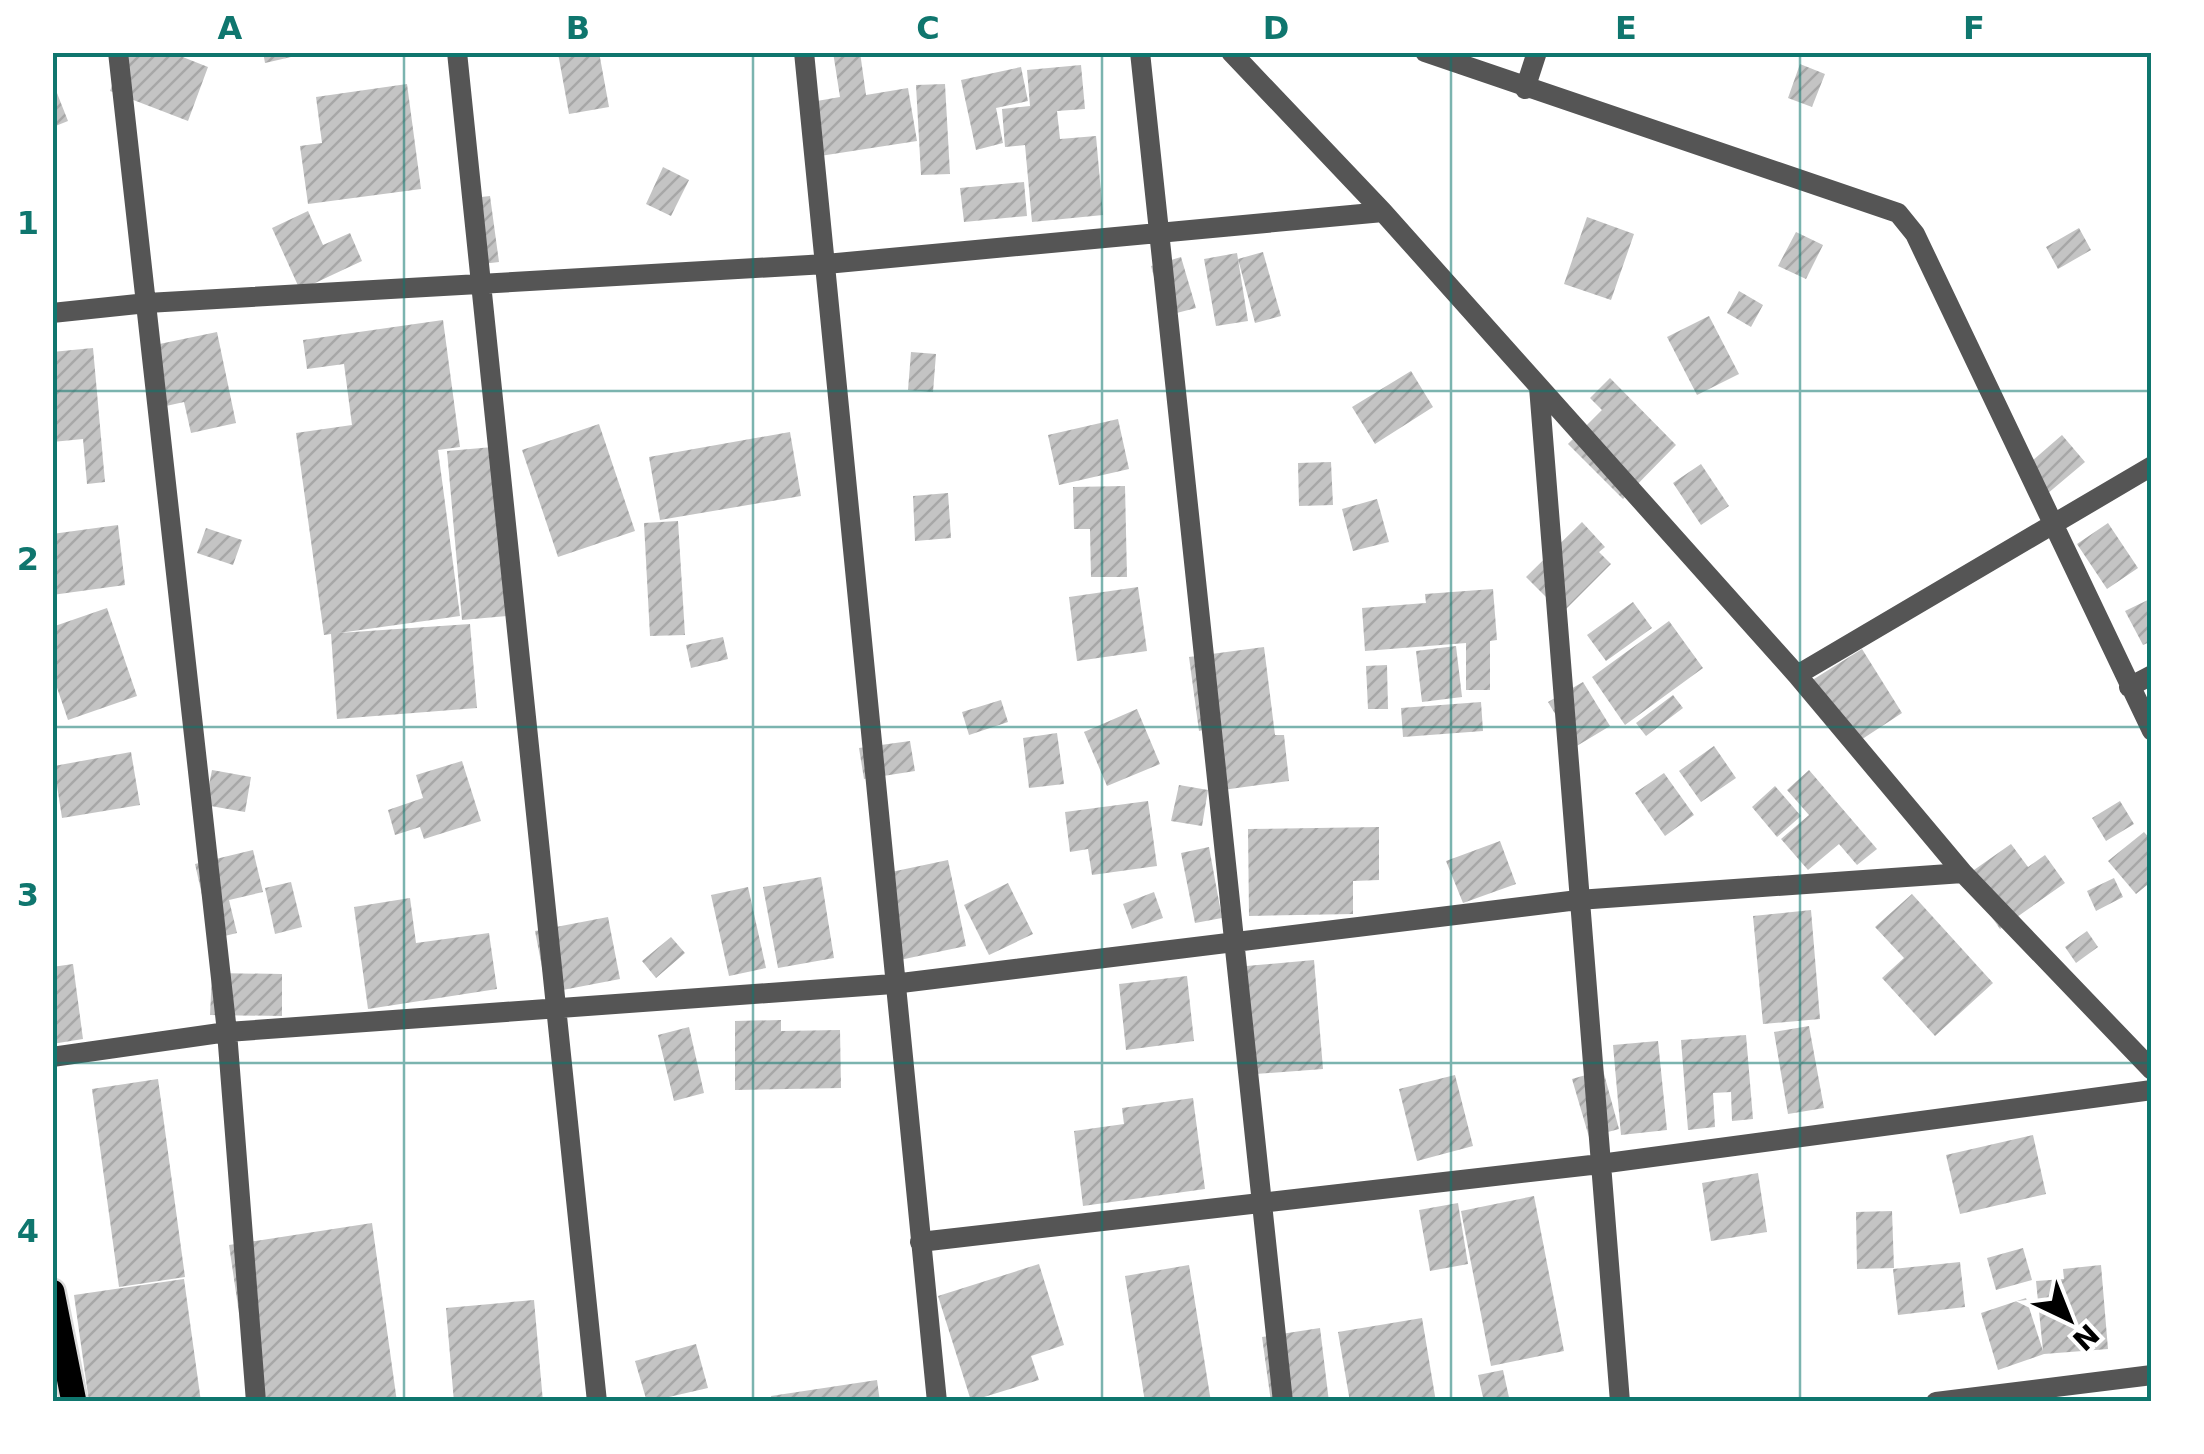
<svg xmlns="http://www.w3.org/2000/svg" width="2204" height="1454" viewBox="0 0 2204 1454" font-family="'DejaVu Sans',sans-serif">
<defs>
<pattern id="building-hatch" width="6" height="6" patternUnits="userSpaceOnUse" patternTransform="scale(2.5)"><rect width="6" height="6" fill="#c4c4c4"/><path d="M-1 1l2-2M0 6l6-6M5 7l2-2" fill="none" stroke="#a7a7a7"/></pattern>
</defs>
<rect width="100%" height="100%" fill="#fff"/>
<path fill="url(#building-hatch)" d="M124,52H170L208,67L188,121L110,91Z
M263,52H304V54L265,63Z
M599,52L609,107L569,114L558,53Z
M833,52H860L866,95L908,88L917,141L820,156L811,102L840,97Z
M1800,64L1825,74L1812,107L1788,98Z
M1081,65L1085,109L1057,111L1060,139L1096,136L1103,215L1032,222L1025,145L1005,147L1002,109L1030,106L1027,70Z
M1021,67L1028,101L996,108L1003,143L976,150L961,80Z
M53,83L68,121L53,127Z
M407,84L421,189L308,204L300,146L322,143L316,97Z
M945,84L950,174L921,175L916,85Z
M663,167L689,180L671,216L646,204Z
M1024,182L1027,216L964,222L960,188Z
M490,196L499,262L474,265L464,199Z
M308,211L323,245L350,233L362,261L300,290L272,228Z
M1587,217L1634,234L1611,300L1564,284Z
M2079,228L2091,250L2058,269L2046,247Z
M1796,232L1823,245L1806,279L1778,266Z
M1263,252L1281,316L1255,323L1238,259Z
M1237,253L1248,321L1216,326L1204,259Z
M1181,257L1196,308L1165,316L1151,266Z
M1739,291L1763,305L1751,327L1727,313Z
M1709,316L1739,374L1697,395L1667,337Z
M443,320L460,447L438,450L460,616L339,633L470,624L477,708L337,719L331,634L324,635L296,433L352,425L344,364L307,369L303,340Z
M217,332L236,423L191,433L184,402L157,408L145,347Z
M93,348L105,482L87,484L83,439L52,442V352Z
M911,352L936,354L933,392L908,390Z
M1411,371L1433,407L1375,444L1352,407Z
M1610,378L1676,445L1623,499L1568,444L1602,410L1590,398Z
M1118,419L1129,469L1059,485L1048,435Z
M599,424L635,531L558,557L522,450Z
M790,432L801,496L660,520L649,457Z
M2062,435L2085,462L2047,494L2025,467Z
M493,447L507,616L462,620L447,451Z
M1331,462L1333,505L1299,506L1298,463Z
M1701,464L1729,506L1701,525L1673,483Z
M1125,486L1127,577H1091L1090,529H1074L1073,487Z
M948,493L951,538L915,541L913,496Z
M1377,499L1389,542L1353,551L1342,509Z
M678,521L685,635L650,636L644,523Z
M1582,522L1605,547L1599,552L1611,564L1562,613L1526,577Z
M2108,523L2138,568L2107,589L2077,544Z
M118,525L125,585L52,595V534Z
M206,528L242,540L233,565L197,553Z
M1138,587L1147,651L1077,661L1069,597Z
M1493,589L1497,640L1490,641V690H1466V643L1365,651L1362,608L1426,603L1425,594Z
M2152,598V641L2143,645L2125,611Z
M1633,602L1652,628L1606,661L1587,635Z
M107,608L137,696L68,720L52,673V627Z
M1669,621L1703,668L1625,725L1592,677Z
M723,637L728,659L691,668L686,645Z
M1456,646L1462,697L1422,702L1416,651Z
M1264,647L1275,735H1284L1289,781L1215,791L1207,729L1199,731L1189,657Z
M1862,649L1902,713L1847,749L1806,684Z
M1387,665L1388,709H1368L1366,666Z
M1583,682L1610,726L1575,747L1548,702Z
M1673,695L1683,708L1646,736L1636,723Z
M1001,700L1008,722L969,735L962,712Z
M1481,702L1483,731L1403,737L1401,708Z
M1137,709L1160,764L1107,786L1084,732Z
M1057,733L1064,784L1029,788L1023,738Z
M910,741L915,771L864,779L859,748Z
M1714,746L1736,778L1701,802L1679,771Z
M131,752L140,805L62,818L54,766Z
M462,761L481,821L424,839L420,827L395,835L388,810L423,798L416,775Z
M212,770L251,777L245,812L205,805Z
M1809,770L1877,849L1857,865L1839,844L1808,870L1781,839L1809,815L1787,790Z
M1664,773L1694,815L1665,836L1635,793Z
M1179,785L1208,790L1202,826L1171,821Z
M1775,786L1801,816L1777,837L1752,807Z
M1148,801L1157,866L1092,875L1088,849L1070,852L1065,812Z
M2120,801L2134,824L2106,841L2092,818Z
M1379,827V880L1353,881V914L1249,916L1248,829Z
M2144,832L2152,841V881L2136,894L2108,861Z
M1500,841L1516,884L1463,903L1446,861Z
M2011,844L2028,867L2045,855L2065,883L2000,929L1964,877Z
M1209,847L1222,918L1195,923L1181,853Z
M253,850L263,892L229,900L237,933L212,939L195,864Z
M948,860L966,946L895,961L877,875Z
M821,877L834,958L778,968L763,887Z
M2114,878L2123,897L2096,911L2087,891Z
M291,882L302,927L275,934L265,888Z
M1008,883L1033,934L989,955L964,905Z
M748,887L766,968L729,976L711,895Z
M1154,892L1163,918L1132,929L1123,904Z
M1912,894L1993,983L1935,1036L1882,978L1904,958L1875,927Z
M410,898L416,943L489,933L497,989L368,1009L354,907Z
M1811,910L1820,1019L1763,1024L1753,916Z
M608,917L620,979L547,993L535,931Z
M2087,931L2098,947L2076,963L2065,947Z
M671,937L685,953L656,978L642,961Z
M1314,960L1323,1069L1242,1075L1235,967Z
M73,964L83,1039L52,1044V967Z
M212,973L282,974V1016L210,1015Z
M1187,976L1194,1041L1126,1050L1119,984Z
M781,1020V1031L840,1030L841,1088L735,1090V1021Z
M1809,1026L1824,1108L1788,1114L1774,1032Z
M689,1027L704,1093L674,1101L658,1035Z
M1746,1035L1753,1119L1732,1121L1731,1092L1713,1093L1715,1127L1688,1130L1681,1040Z
M1658,1041L1667,1130L1621,1135L1613,1045Z
M1603,1070L1619,1129L1589,1137L1572,1079Z
M1455,1075L1473,1146L1417,1161L1399,1089Z
M158,1079L185,1277L119,1287L92,1089Z
M1193,1098L1205,1189L1083,1206L1074,1131L1124,1124L1122,1108Z
M2033,1135L2046,1194L1960,1214L1946,1155Z
M1758,1173L1767,1232L1711,1241L1702,1183Z
M1534,1196L1564,1351L1491,1366L1461,1211Z
M1458,1203L1468,1264L1430,1271L1419,1210Z
M1892,1211L1894,1268L1857,1269L1856,1212Z
M372,1223L397,1402H252L229,1245Z
M2023,1248L2032,1280L1996,1290L1987,1258Z
M1960,1262L1965,1307L1898,1315L1893,1269Z
M1039,1264L1064,1345L1031,1356L1039,1380L971,1401L938,1296Z
M1189,1265L1211,1402H1145L1125,1276Z
M2101,1265L2108,1349L2044,1354L1998,1370L1981,1313L2026,1298L2043,1351L2036,1281L2064,1279L2063,1269Z
M184,1279L201,1402H89L74,1295Z
M534,1300L543,1402H454L446,1308Z
M1422,1318L1436,1402H1350L1338,1332Z
M1320,1328L1329,1402H1271L1262,1337Z
M696,1344L708,1388L647,1402L635,1361Z
M1503,1370L1510,1402H1484L1478,1375Z
M877,1380L880,1402H772L771,1396Z"/>
<g fill="none" stroke-linecap="round" stroke-linejoin="round">
<defs>
<path id="primary" d="M52,1292L74,1402"/>
</defs>
<use href="#primary" stroke="#dbdbdb" stroke-width="30"/>
<path stroke="#555" stroke-width="20" d="M118,52L227,1032L256,1402
M457,52L597,1402
M804,52L937,1402
M1140,52L1283,1402
M1231,52L1383,212L1797,675L1963,873L2152,1070
M1425,52L1898,213L1915,234L2152,731
M1525,89L1537,52
M52,313L147,303L826,264L1383,212
M1539,387L1620,1402
M1797,675L2152,466
M2129,687L2152,675
M52,1057L227,1032L893,984L1578,900L1963,873
M920,1242L1600,1164L2152,1090
M1936,1402L2152,1375"/>
<use href="#primary" stroke="#000" stroke-width="25"/>
</g>
<path fill="none" stroke="#0f766e" stroke-width="2.5" stroke-opacity="0.55" d="M404,52V1402M753,52V1402M1102,52V1402M1451,52V1402M1800,52V1402M52,391H2152M52,727H2152M52,1063H2152"/>
<rect width="2204" height="1454" fill="none" stroke="#ffffff" stroke-width="110"/>
<g transform="translate(2069 1319) rotate(137)" stroke="#ffffff" stroke-width="8" paint-order="stroke">
<path d="M0-8L18 38L0 25L-18 38Z" fill="#000000"/>
<text y="-15" font-size="28" font-weight="bold" text-anchor="middle" fill="#000000">N</text>
</g>
<rect x="55" y="55" width="2094" height="1344" fill="none" stroke="#0f766e" stroke-width="4"/>
<g font-size="32" text-anchor="middle" font-weight="bold" fill="#0f766e">
<text x="230" y="39">A</text>
<text x="578" y="39">B</text>
<text x="928" y="39">C</text>
<text x="1276" y="39">D</text>
<text x="1626" y="39">E</text>
<text x="1974" y="39">F</text>
<text x="28" y="234">1</text>
<text x="28" y="570">2</text>
<text x="28" y="906">3</text>
<text x="28" y="1242">4</text>
</g>
</svg>
